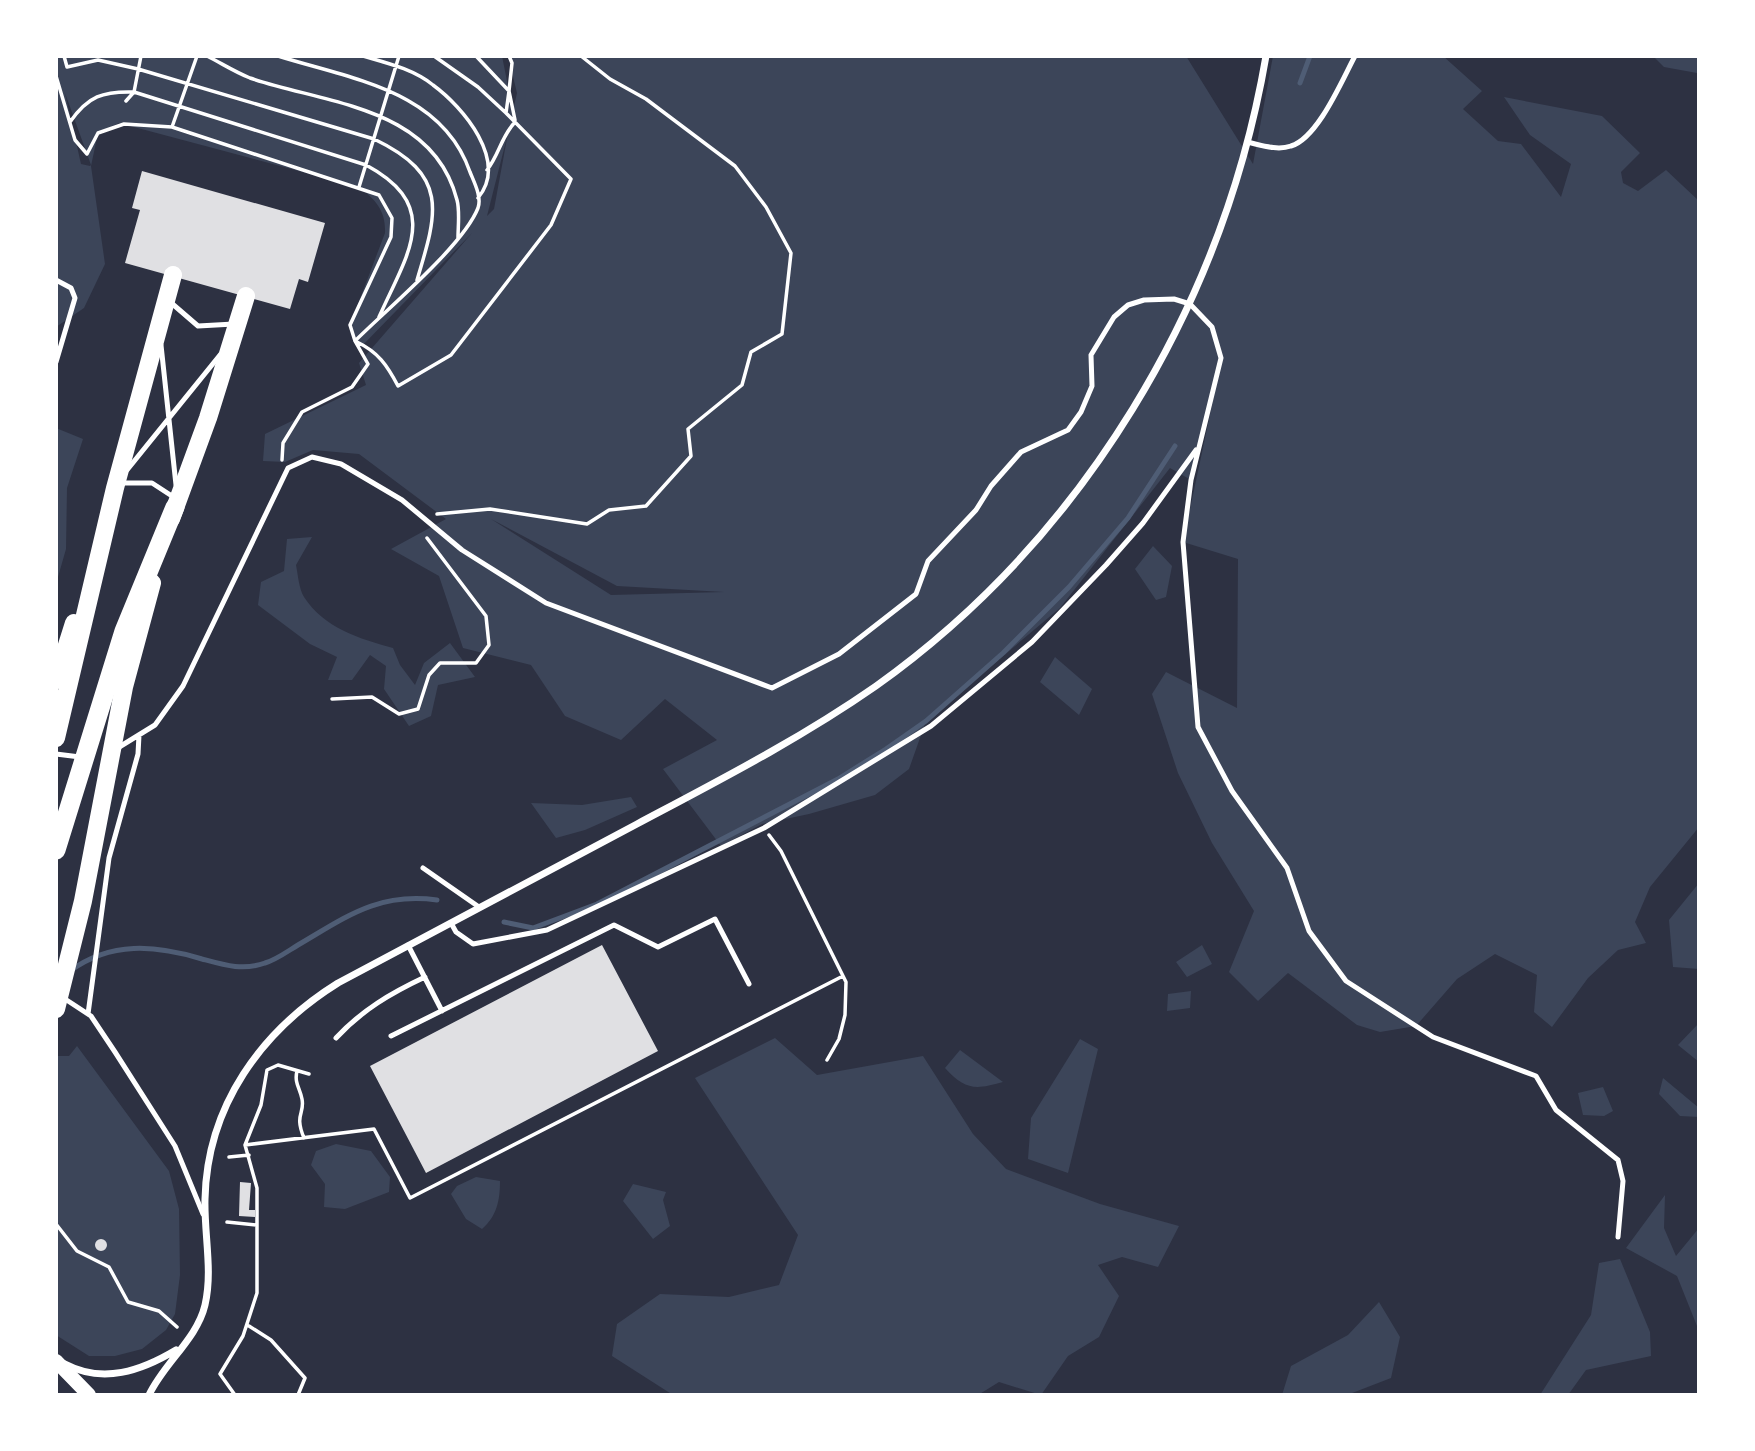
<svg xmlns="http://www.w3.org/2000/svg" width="1755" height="1451" viewBox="0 0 1755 1451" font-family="'PT Sans Narrow',sans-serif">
<rect width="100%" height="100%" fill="#2d3142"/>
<path fill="#3c4559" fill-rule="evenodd" d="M56,56H502L513,111L517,93L508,56H1186L1253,164L1273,56H1443L1482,91L1463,109L1498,141L1521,144L1561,197L1571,164L1530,135L1504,97L1602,116L1640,153L1621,172L1623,183L1638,191L1666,170L1699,201V827L1650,887L1635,922L1646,943L1618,950L1588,978L1552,1027L1534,1012L1537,975L1495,954L1457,979L1416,1026L1380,1032L1357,1025L1288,973L1258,1001L1229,972L1254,911L1212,843L1178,773L1152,694L1166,672L1237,708L1238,559L1183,542L1215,391L1191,480L1170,468L1060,608L926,721L909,769L875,795L809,814L762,824L721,846L663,769L717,740L665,699L621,740L565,716L531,665L463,648L439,576L391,549L446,519L359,454L313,450L285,462L263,461L265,434L366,385L359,363L472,233L359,349L350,325L385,233C386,211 376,200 359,187L119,123L98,133L91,166L105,264L84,308L56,327ZM65,93L91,165L90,166L81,164ZM508,133L494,209L487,216ZM491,519L617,586L724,592L611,595Z
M1653,56H1698L1697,73L1664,67Z
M56,428L83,439L67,488L66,549L56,584Z
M312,537L296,565C298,575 299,589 304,597C324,628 360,639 393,648L400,665L415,685L424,663L450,643L475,677L438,685L431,716L409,726L384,689L386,666L370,655L352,680H328L337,657L310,644L258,605L261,582L284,571L287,539Z
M1153,546L1172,566L1166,597L1156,600L1135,569Z
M1055,657L1092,689L1079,715L1040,682Z
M631,797L637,807L585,830L556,838L531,803L582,805Z
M1699,883V969L1673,967L1669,920Z
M1202,945L1212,964L1187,977L1176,962Z
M1191,991L1190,1008L1167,1011L1168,994Z
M1699,1023V1062L1678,1045Z
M775,1038L817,1075L923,1056L973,1134L1006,1169L1100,1204L1179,1226L1158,1267L1122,1257L1098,1265L1119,1296L1099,1337L1068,1356L1041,1395L999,1382L978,1395H673L612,1356L617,1324L660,1294L729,1297L779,1285L798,1235L695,1078Z
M1080,1039L1098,1049L1068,1173L1028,1159L1031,1118Z
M77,1046L169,1171L179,1209L180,1275L175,1314L166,1330L142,1349L115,1356H89L56,1335V1056H69Z
M960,1050L1003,1082C975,1090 965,1090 945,1068Z
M1663,1078L1699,1108V1117L1680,1116L1659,1094Z
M1603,1087L1613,1111L1604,1116L1583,1115L1578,1093Z
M336,1144L371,1151L390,1177L389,1192L345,1209L324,1207L325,1184L311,1165L316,1151Z
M476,1177L500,1181C500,1200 497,1216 482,1229L466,1219L451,1194L457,1186Z
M633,1184L666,1192L663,1200L670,1226L653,1239L623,1201Z
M1665,1195L1664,1228L1676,1256L1699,1228V1331L1677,1276L1626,1248Z
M1620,1259L1650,1332L1651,1356L1586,1370L1568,1395H1540L1591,1315L1599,1263Z
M1379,1302L1400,1337L1391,1378L1347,1395H1282L1291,1366L1348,1335Z"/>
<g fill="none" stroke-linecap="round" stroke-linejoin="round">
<path stroke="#4f5d75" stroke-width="5" d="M1300,83L1310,56
M504,922L533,928L597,904L838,779L886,749L926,721L1003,653L1069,587L1128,518L1175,446
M70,971C111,941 155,945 202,959C224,965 243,971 265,963C276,960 288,951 298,945C346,917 378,892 437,900"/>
</g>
<path fill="#e0e0e3" d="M142,171L325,223L308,282L299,279L290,309L125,263L140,210L132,208Z
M602,945L658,1051L426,1173L370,1066Z
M240,1182L251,1183L249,1210H255V1217L239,1216Z
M95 1245a6 6 0 1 1 12 0a6 6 0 1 1-12 0Z"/>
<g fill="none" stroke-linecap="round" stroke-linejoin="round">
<path stroke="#fff" stroke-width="3.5" d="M64,56L67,67L98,60L138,69L374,139C449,175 438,211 417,280
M207,56C221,63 235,72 250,78C326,104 433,106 457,200C460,211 458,226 458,238
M278,56C351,79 442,90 470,172C474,182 482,197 478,208C463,246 387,309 355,341
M363,56C387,63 413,69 433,85C463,107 509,161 478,198
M434,56L478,87L506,113
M509,56L512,63L509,91L515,120
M56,76L75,140L87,154L98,133L124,124L172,127L379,195L392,218L391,237L350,325L355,341L368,364L352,387L302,412L283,443L282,460
M126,101L134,92L141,56
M70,122C88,96 103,91 134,92L366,165C444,207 407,254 379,317
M172,127L197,56
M487,170C499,155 501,137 515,122
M359,187L399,56
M357,342C378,352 387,365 398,386L451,355L551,225L571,179L506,113L509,91L476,56
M437,514L490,509L587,524L609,510L646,506L691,456L688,429L742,385L751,352L782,334L791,253L766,207L735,166L646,99L610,79L581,56
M332,699L372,697L399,714L418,709L429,675L440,663H476L489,645L486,616L427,538
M769,835L781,851L846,982L845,1015L839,1039L827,1060
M297,1071C294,1083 300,1088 302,1099C305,1114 294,1114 304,1138
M245,1145L374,1129L410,1198L843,976
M229,1157L249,1155
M227,1222L257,1225
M56,1224L77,1251L109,1267L128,1302L159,1311L177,1327
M249,1326L271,1340L305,1378L298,1395
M235,1395L220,1374L243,1336L257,1293V1188L245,1145L261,1105L267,1070L278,1065L309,1074"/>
<path stroke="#fff" stroke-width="5" d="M1247,142C1261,145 1277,151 1291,146C1318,138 1342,80 1355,56
M56,280L71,288L75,298L56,362
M169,301L198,326L234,324
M161,345L176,485
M127,470L220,355
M119,483H152L175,498
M116,749L155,725L183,686L288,468L312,457L341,464L402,500L462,550L546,603L772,688L839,654L916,594L928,561L976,510L991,486L1021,452L1068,430L1081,412L1092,386L1091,355L1114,317L1128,305L1144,300L1174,299L1190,304L1212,327L1221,358L1191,480L1183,542L1198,727L1232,791L1287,868L1309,931L1346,981L1433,1037L1536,1076L1556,1110L1618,1160L1623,1181L1618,1237
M56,754L80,757
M423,868L479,907
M451,923L456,932L473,944L547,930L764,828L931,726L1032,642L1106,565L1143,523L1196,450
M408,945L442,1011
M62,997L91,1016L115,1052L175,1146L203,1214
M88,1014L109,858L138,754L139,735
M391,1036L614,925L658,947L715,919L749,984
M336,1038C362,1010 391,993 425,977"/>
<path stroke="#fff" stroke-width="7" d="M65,1364C103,1384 141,1371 176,1350
M149,1395C164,1363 197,1339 205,1305C213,1271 204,1234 205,1199C207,1106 261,1031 338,983C437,930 537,877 637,824C718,781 800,739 876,686C1083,538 1223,306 1266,56"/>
<path stroke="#fff" stroke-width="14" d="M56,1361L89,1395"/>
<path stroke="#fff" stroke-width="18" d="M171,519L208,418L246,296
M56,680L74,623
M56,738L115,488L173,275
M56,1009L83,901L124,687L152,583"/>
<path stroke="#fff" stroke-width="19" d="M56,850L124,631L175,507"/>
</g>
<rect width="1755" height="1451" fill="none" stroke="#ffffff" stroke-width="116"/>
</svg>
